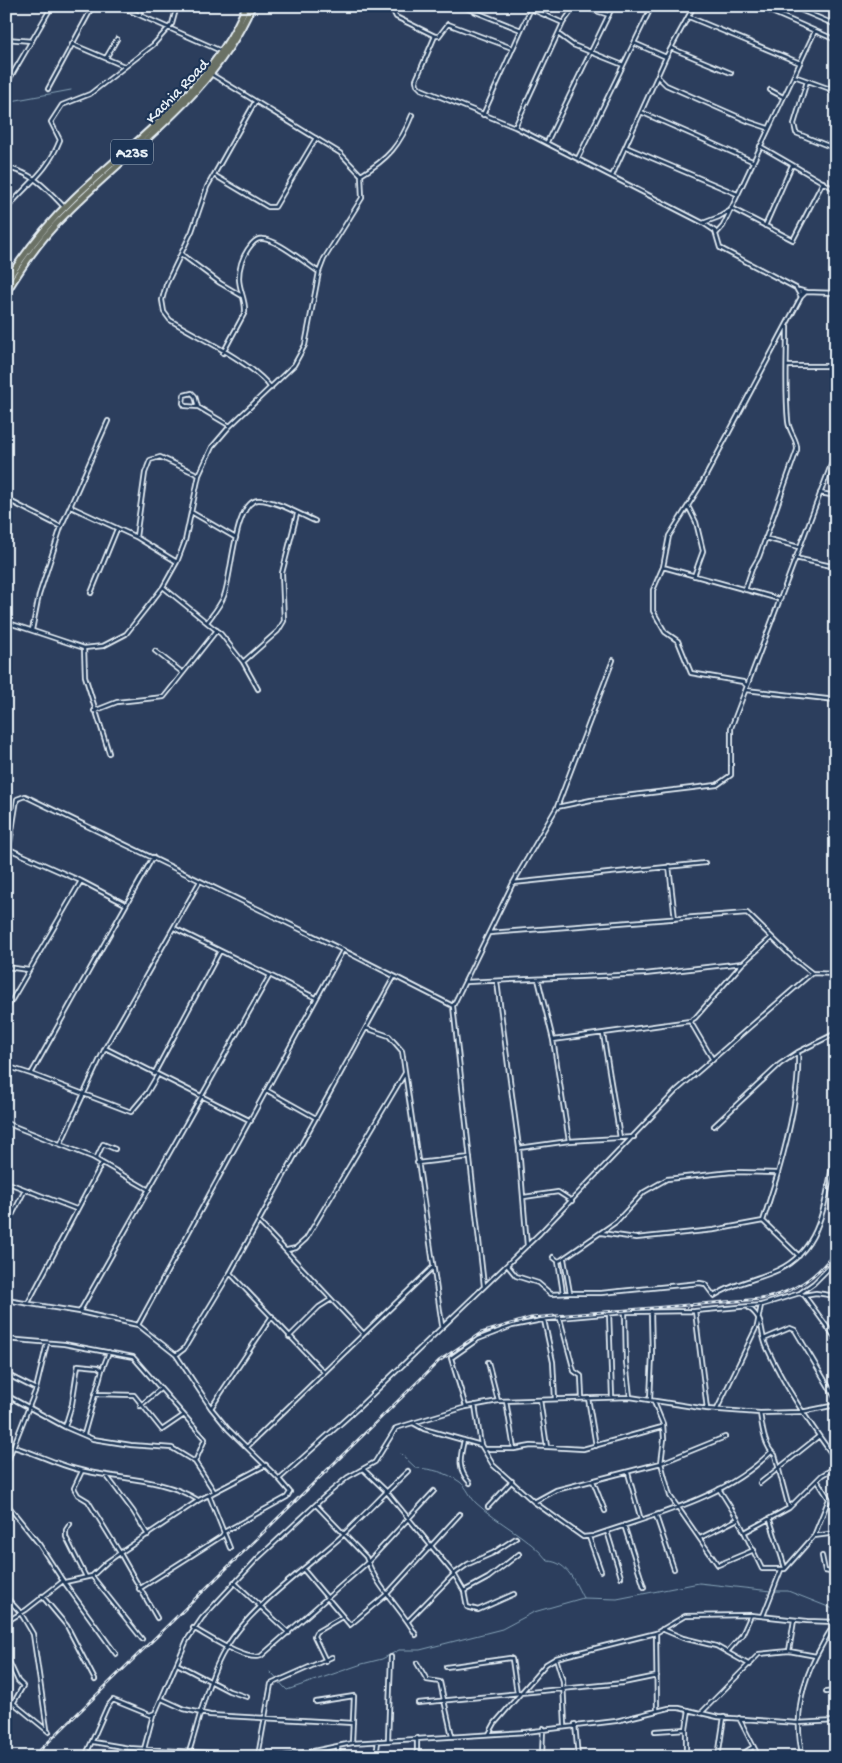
<svg xmlns="http://www.w3.org/2000/svg" width="842" height="1763" viewBox="0 0 842 1763" font-family="'Gochi Hand',sans-serif">
<rect width="100%" height="100%" fill="#2c3e5d"/>
<filter id="ink" filterUnits="userSpaceOnUse"><feTurbulence type="fractalNoise" baseFrequency=".02" numOctaves="2"/><feDisplacementMap in="SourceGraphic" scale="10" xChannelSelector="R" yChannelSelector="G"/><feConvolveMatrix kernelMatrix="1 2 1 2 8 2 1 2 1" color-interpolation-filters="sRGB"/></filter>
<g filter="url(#ink)">
<g fill="none" stroke-linecap="round" stroke-linejoin="round">
<path stroke="#86a2b7" stroke-width="1" d="M6,102L71,90
M401,1454L416,1468C432,1469 446,1472 460,1482C467,1487 470,1497 476,1503C499,1524 529,1537 548,1561C568,1562 575,1583 583,1598
M775,1591H788L836,1610
M270,1672L287,1690L362,1664L382,1659L399,1650H420L502,1629L534,1612L583,1598L617,1599L699,1583L771,1591"/>
<defs>
<path id="street" d="M119,6L221,51
M140,6V15
M396,6L394,13L396,17L435,36L416,80L417,85L421,89L515,127L703,223L715,231L720,248L796,288L801,297L701,485L669,536L663,567L653,590V611L665,632L678,641L691,673L743,682L747,686L731,728V775L717,785L591,800L557,807L513,883L453,1006
M461,6L521,30
M579,6L609,15
M758,6L836,40
M791,6L836,25
M531,9L563,23
M6,10L8,6
M132,12L137,6
M689,17L800,63
M558,34L573,45L623,65
M435,36H439L448,24L512,48
M6,39L32,41
M634,43L666,57
M72,44L124,66
M671,48L731,73
M106,58L117,39
M794,76L836,91
M658,77L666,85L750,122L768,128
M807,81L794,124L796,133L836,149
M6,85L52,6
M48,89L93,6
M770,90L783,97
M830,90L836,74
M255,102L207,187L192,231L166,285L162,300L164,312L170,320C199,338 252,362 271,388
M641,112L752,161
M483,115L532,6
M515,127L563,23L575,6
M547,142L613,6
M760,146L836,190
M626,147L737,194
M578,158L652,6
M6,168C33,172 47,189 65,208
M214,175L268,207H275L316,138
M361,175C388,159 400,145 412,115
M612,176L666,57L694,6
M731,208L793,240L823,182
M6,210C27,183 46,175 60,140L51,122L62,105L90,94L153,45L172,24L177,6
M703,223L719,217L729,211
M765,226L792,165
M716,234L723,226L815,31
M181,254L220,283L242,296
M799,290L806,292L801,297
M801,294L806,292L836,293
M223,353L245,312C246,300 239,290 239,278C239,267 242,258 248,249C251,245 254,240 259,239C274,236 306,264 319,272
M787,366H836
M198,407L195,396L192,393L184,395L183,403L185,406L198,407L230,426
M820,493L836,496
M6,499L61,527
M688,506L696,522L703,551L694,576
M71,507L136,537L177,562
M191,512L236,538
M6,522L11,502
M136,537L145,473L150,460L160,457L199,475
M765,538L799,547
M795,558L836,567
M663,567L779,599
M163,587L221,634L243,662L258,689
M745,590L752,569L759,557L797,450C798,439 789,433 788,421C785,390 787,358 787,327
M91,593L117,529
M6,622L84,648L103,646L126,634L163,587L177,562L185,541L199,475L212,447L230,426L294,365L305,345L319,272L324,259L362,198L361,175L340,153L211,74
M207,622C213,614 220,606 224,596C232,576 234,502 258,500C273,499 301,515 315,521
M32,630L39,595L61,527L108,421
M84,648L85,676L109,753
M155,651L183,673
M243,662L278,631L284,621L282,573L297,514
M747,686L836,452
M746,690L836,700
M94,711L117,702L164,697L217,630
M557,807L613,660
M9,849L81,881L125,904
M153,857L31,1074L131,1112L147,1093L157,1076
M669,866L675,919
M513,883L705,863
M6,896L9,849L17,799L25,796L343,950L453,1006L484,1286
M174,928L316,998
M489,933L747,913L794,959L812,973L836,974
M6,967L29,970
M538,979L553,1040L569,1141
M465,982L645,974L743,963L771,938
M497,982L519,1148L527,1246
M6,1010L81,881
M690,1021L713,1060
M366,1028L389,1036L402,1051L442,1325
M603,1034L620,1138
M553,1040L690,1021L695,1018L742,964
M105,1048L251,1121
M6,1066L31,1074
M154,1074L220,951
M268,1091L316,1118
M6,1123L92,1157L149,1190
M714,1126L780,1064L798,1052
M61,1143L105,1048L200,881
M519,1148L569,1141L634,1137
M96,1159L103,1144L115,1149
M417,1163L470,1157
M6,1182L76,1209
M524,1197L558,1192L572,1201
M763,1221L778,1173
M763,1221L799,1256
M259,1222L363,1333
M6,1227L25,1190
M601,1233L636,1238L714,1230L763,1221
M287,1250L296,1248L306,1239L405,1073
M553,1257L558,1261L561,1260L616,1222L644,1192L667,1179L732,1172L778,1173C788,1138 800,1088 798,1052L836,1033
M564,1259L570,1293H601L700,1283L705,1284L714,1296C733,1283 756,1280 778,1270C825,1248 825,1194 836,1148
M558,1261L563,1293
M507,1265L516,1276L538,1283L551,1294L570,1293
M230,1273L323,1371
M800,1293L804,1295L836,1339
M804,1295L816,1293L836,1296
M6,1300L80,1312L138,1325L176,1355L211,1408L228,1429L279,1479L358,1408L540,1233L677,1090L812,973
M28,1303L102,1163
M749,1308C766,1321 759,1331 767,1348C785,1388 811,1425 836,1460
M80,1311L270,975
M695,1311L707,1409
M625,1312L626,1362L630,1397
M609,1313L612,1397
M560,1319L574,1371L581,1376L582,1398
M544,1320L553,1362L555,1399
M138,1325L343,950
M289,1337L319,1307L330,1300
M6,1339L64,1344L133,1357L205,1439L195,1462
M764,1339L790,1328L795,1330L836,1399
M176,1355L184,1349L230,1273L394,977
M488,1362L498,1401
M6,1374L36,1389
M95,1394L134,1395L162,1430L184,1415
M6,1395L65,1427L93,1439L131,1445L172,1448L195,1462L214,1491
M588,1398L596,1446
M540,1400L547,1447
M650,1400L652,1355L651,1311
M506,1401L514,1449
M654,1402L663,1424L664,1439L661,1463L670,1496L718,1565L754,1550
M475,1405L481,1445
M140,1406L160,1389
M466,1407L451,1358L478,1339L512,1326L547,1319L625,1312L695,1311L761,1305L800,1293L814,1283L836,1261
M211,1408L272,1316
M717,1409L757,1326L761,1305
M760,1413C762,1425 764,1447 775,1455L789,1508
M413,1423L424,1429L481,1445L493,1465L534,1502L583,1537L593,1536C655,1514 723,1500 771,1452
M65,1427L72,1404L78,1365L98,1367L102,1370
M84,1434L102,1370L109,1352
M464,1440C460,1458 457,1469 470,1483
M6,1445C30,1450 52,1463 76,1469C117,1480 161,1477 198,1500
M247,1447L432,1268
M484,1449H514L531,1446L583,1449L662,1427
M6,1465L36,1389L47,1343
M363,1469L386,1491L454,1574L464,1591L467,1607L478,1610L514,1594
M82,1471L74,1488L78,1495L88,1501L120,1553L199,1500L266,1465
M628,1473L641,1520
M106,1475L133,1511L148,1535
M593,1481L605,1511
M760,1483L819,1436
M719,1489L738,1519L762,1569H785L814,1536L836,1533
M209,1495L230,1548
M534,1502L556,1490L661,1463L725,1437
M6,1503L39,1544L63,1581L26,1610L6,1622
M316,1505L366,1557C376,1587 401,1608 416,1635
M488,1507L512,1481
M656,1516L674,1569
M770,1520L785,1568
M70,1524L66,1530V1537L86,1577
M624,1525L644,1587
M607,1531L621,1577
M745,1532L789,1508L822,1475L836,1467
M814,1536L829,1499L817,1480
M589,1537L601,1571
M700,1538L738,1519
M822,1556L825,1571L836,1573
M303,1569L350,1625L387,1594L460,1514
M92,1576L107,1562L120,1553L157,1618
M64,1582L116,1654
M65,1582L92,1576L142,1639
M234,1582L289,1633
M139,1589L222,1536L224,1532L287,1497L290,1492L279,1479
M464,1591L488,1578L519,1554
M42,1596L67,1626L95,1680
M6,1597L20,1612L33,1634L47,1729
M763,1616L781,1570
M408,1621L454,1574L468,1564L493,1553L516,1538
M193,1628C208,1636 246,1662 261,1656L368,1562L434,1491
M662,1629L683,1638L716,1646L750,1665
M656,1633L657,1710
M728,1651L742,1635L751,1615
M789,1651L794,1620
M6,1655L18,1681L23,1686L14,1702
M556,1658L563,1681L565,1725
M326,1661L314,1636L316,1632L342,1617
M417,1663L427,1680L440,1682L452,1736
M177,1664L229,1691L247,1697
M446,1667L510,1658L512,1659L517,1693
M826,1692L836,1691
M6,1697L49,1732
M162,1699L184,1709L210,1715L353,1723
M316,1702L354,1696L352,1743
M418,1703L623,1683L657,1676
M701,1713L759,1654L789,1651L816,1656
M739,1718L759,1757
M575,1724L578,1757
M655,1731L686,1729
M489,1734L495,1723L546,1664L556,1658L656,1633L685,1616L751,1615L807,1621L836,1622
M388,1740L391,1657
M93,1742L129,1748L272,1757
M338,1747L339,1757
M144,1749L153,1715
M189,1752C200,1718 207,1679 226,1648C249,1608 308,1567 343,1535C365,1514 386,1492 408,1471
M258,1756L271,1684L332,1657
M85,1757L107,1707L113,1700L150,1715L155,1713L187,1640L202,1618L258,1558L325,1496L348,1477L375,1462L396,1428L466,1407L498,1401L630,1397L707,1409L760,1413L801,1412L836,1405
M275,1757L299,1754L352,1743L526,1732L616,1721L669,1708H679L718,1717L797,1723L836,1721
M376,1757L378,1741
M417,1757V1738
M542,1757L543,1728
M686,1757V1729L689,1710
M718,1757L724,1717
M738,1757L753,1747
M803,1757C793,1718 801,1682 821,1647C825,1640 829,1630 836,1624"/>
<path id="highway" d="M6,282C25,252 47,224 73,199C134,140 213,88 246,6
M6,293C23,265 42,237 66,214C131,148 214,95 252,6"/>
</defs>
<use href="#street" stroke="#e8f1f8" stroke-width="6"/>
<use href="#highway" stroke="#e8f1f8" stroke-width="9"/>
<use href="#street" stroke="#1d3557" stroke-width="2.5"/>
<use href="#highway" stroke="#6b7165" stroke-width="5"/>
<defs>
<path id="rail" d="M33,1757L439,1361L481,1333L531,1318L761,1299C793,1293 817,1278 836,1250"/>
</defs>
<use href="#rail" stroke="#e8f1f8" stroke-width="3"/>
<use href="#rail" stroke="#1d3557" stroke-width="1" stroke-dasharray="4" stroke-linecap="butt"/>
</g>
</g>
<g text-anchor="middle" stroke-width="4.5" stroke-linejoin="round" paint-order="stroke">
<rect fill="#1d3557" stroke="#abb9c8" stroke-width="1" x="111" y="139.5" width="42" height="25" rx="4"/>
<g font-size="15" font-weight="bold" fill="#e8f1f8">
<text x="132" y="157">A235</text>
</g>
<g font-size="16" fill="#e8f1f8" stroke="#1d3557">
<text transform="translate(176 90) rotate(-46)" y="6">Kachia Road</text>
</g>
</g>
<rect width="842" height="1763" fill="none" stroke="#1d3557" stroke-width="25"/>
<rect x="12" y="12" width="817" height="1738" fill="none" stroke="#e8f1f8" stroke-width="2" filter="url(#ink)"/>
</svg>
